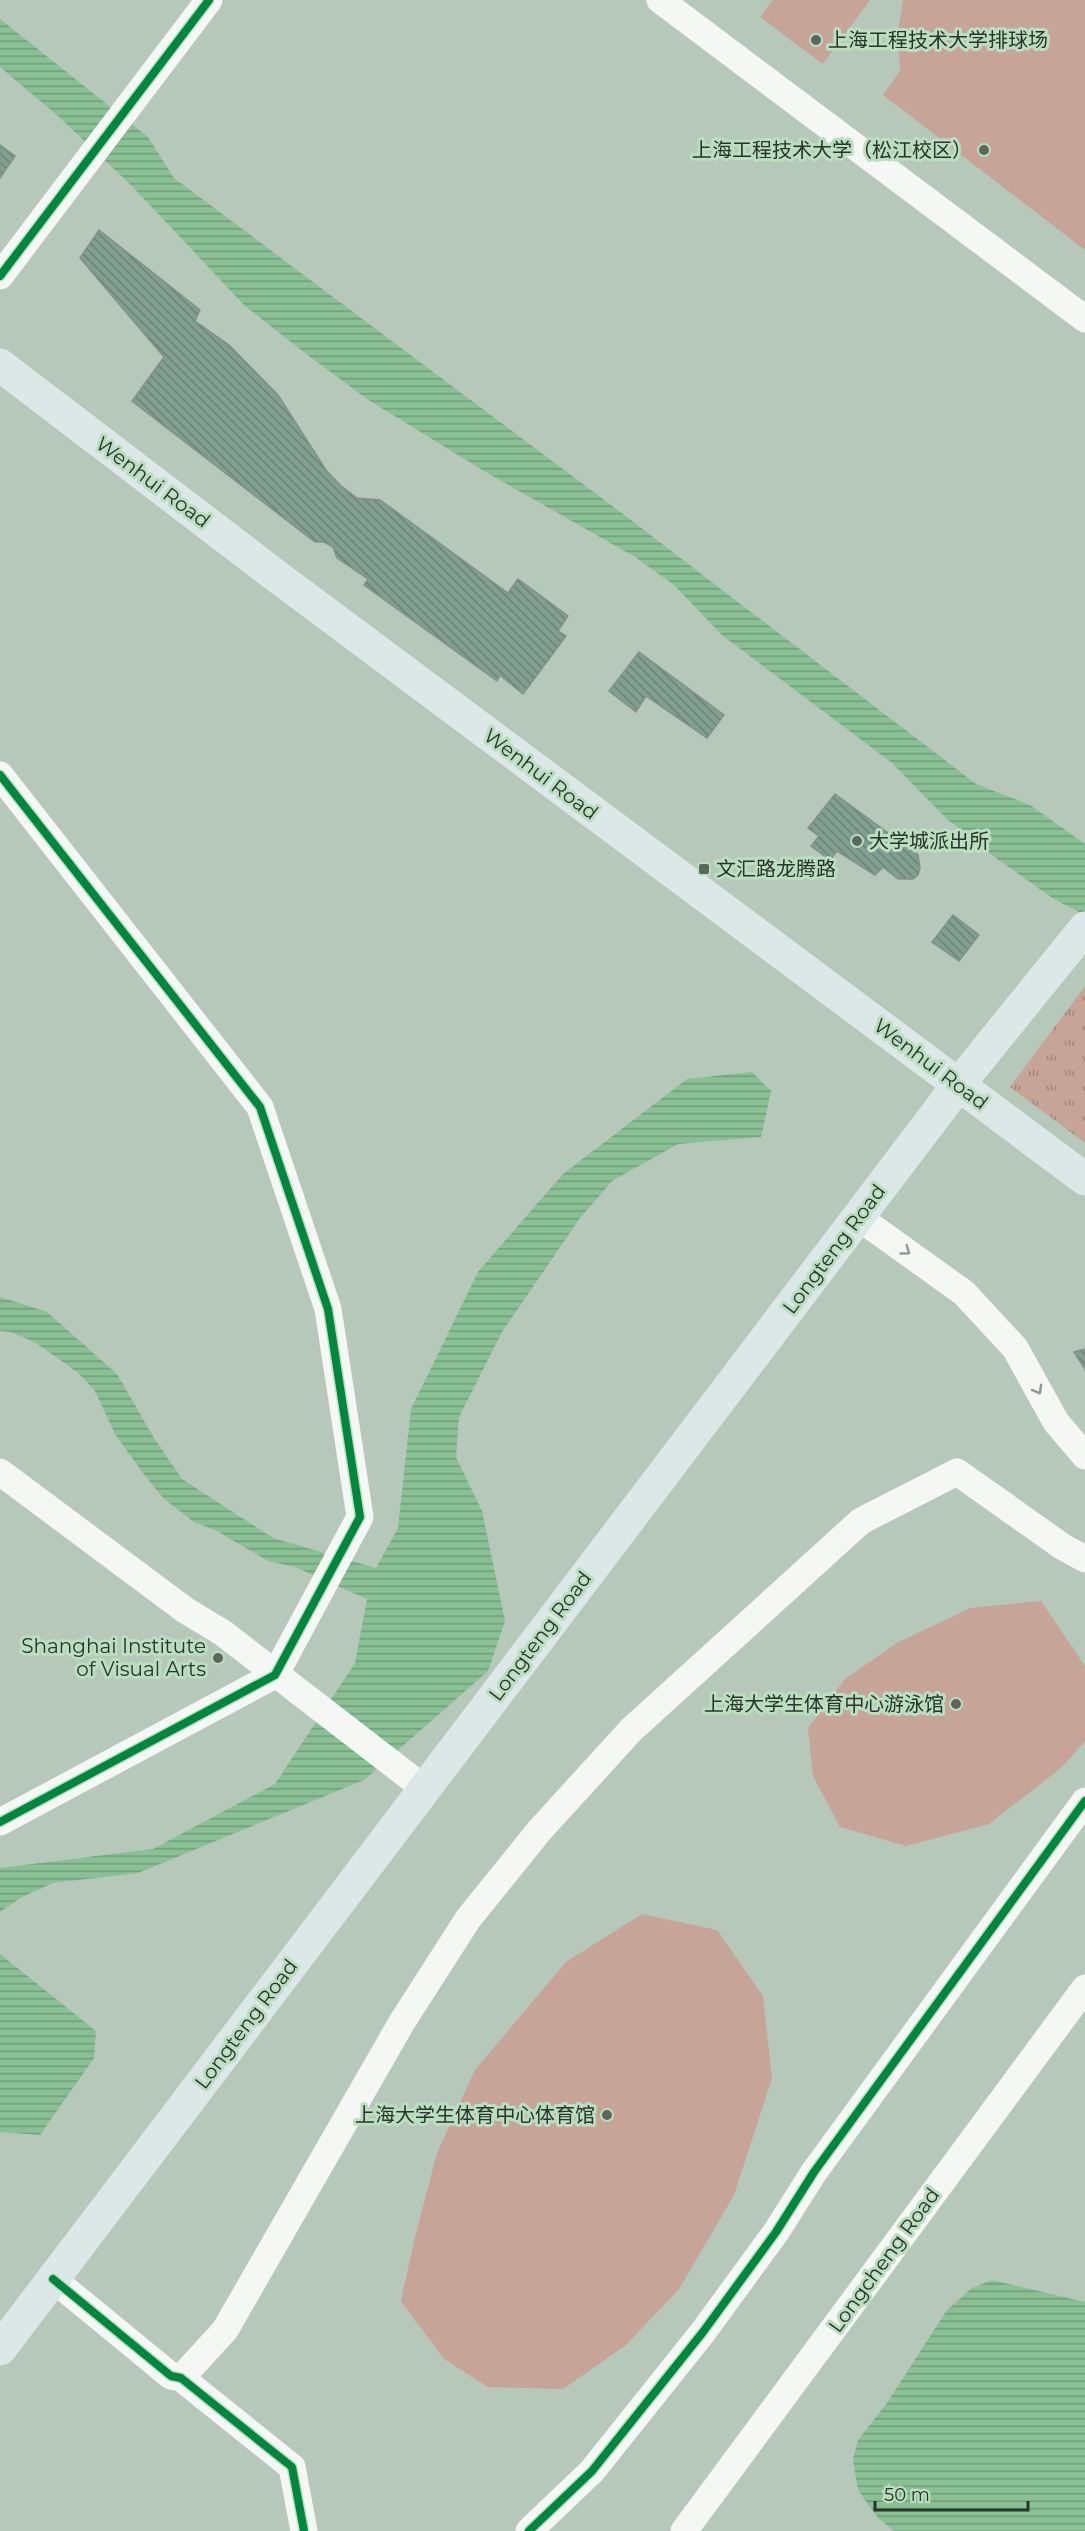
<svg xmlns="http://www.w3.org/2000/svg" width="1085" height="2531" viewBox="0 0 1085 2531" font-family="Montserrat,'Noto Sans SC',sans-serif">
<defs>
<pattern id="park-tufts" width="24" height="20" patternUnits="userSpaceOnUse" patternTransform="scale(1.5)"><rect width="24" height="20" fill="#c6a497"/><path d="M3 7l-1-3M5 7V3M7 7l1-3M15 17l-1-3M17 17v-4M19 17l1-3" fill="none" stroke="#a1867b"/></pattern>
<pattern id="water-rules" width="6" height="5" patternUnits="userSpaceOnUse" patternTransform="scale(1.5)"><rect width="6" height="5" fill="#89c094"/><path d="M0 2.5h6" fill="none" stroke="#709d79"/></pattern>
<pattern id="building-back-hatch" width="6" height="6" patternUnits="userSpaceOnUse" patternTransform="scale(1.5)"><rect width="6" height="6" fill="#819f91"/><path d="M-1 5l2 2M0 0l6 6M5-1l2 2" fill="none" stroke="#6a8277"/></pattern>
</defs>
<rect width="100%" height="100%" fill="#b6c8b9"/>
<path fill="url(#park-tufts)" d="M1085,986V1143L1010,1087Z"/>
<path fill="#c6a497" d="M773,0H870L823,64L760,17Z
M903,0H1085V250L883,95L900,71L898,30Z
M1041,1601L1085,1666V1741L1062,1767L989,1824L906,1846L840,1827L813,1776L808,1728L845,1679L897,1643L970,1608Z
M642,1914L717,1930L763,1996L772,2078L734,2195L679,2289L626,2345L563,2389L488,2387L444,2359L401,2301L415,2237L437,2153L475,2070L566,1962Z"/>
<path fill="url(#water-rules)" d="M0,19L148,137L174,178L619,511L976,784L1030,805L1085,844V915L1054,899L996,858L947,819L892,763L723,636L674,585L635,557L484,471L367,399L305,353L245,306L132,186L58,116L0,67Z
M752,1072L771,1091L761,1137L678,1144L612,1181L580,1218L502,1332L459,1417L456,1457L482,1511L505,1621L488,1671L364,1780L138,1873L53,1883L22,1897L0,1912V1868L153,1849L275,1784L355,1663L367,1599L295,1567L268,1561L215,1530L194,1522L163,1498L140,1469L115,1434L94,1389L77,1372L36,1343L11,1332L0,1331V1297L47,1312L117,1374L154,1438L182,1479L273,1538L376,1568L398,1528L411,1409L478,1272L563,1174L687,1079Z
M0,1954L96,2031L94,2058L40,2135L0,2132Z
M992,2280L1085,2302V2531H894L878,2518L858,2490L853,2460L858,2440L887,2403L947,2310L972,2288Z"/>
<path fill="url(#building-back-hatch)" stroke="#829288" stroke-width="1.5" d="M0,145L15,156L0,178Z
M99,230L200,310L195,321L229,345L278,395L326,470L341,486L357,498L380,500L508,593L518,579L568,616L558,631L566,636L523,694L500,675L497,681L364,585L368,579L337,558L333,547L324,542H315L132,401L164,357L80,258Z
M639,652L724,715L707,738L646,696L636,712L609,691Z
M835,794L918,855L920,868L918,875L913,879H898L883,867L875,875L837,851L830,860L811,846L819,836L808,828Z
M953,915L979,935L959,961L932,942Z
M1085,1349V1369L1074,1352Z"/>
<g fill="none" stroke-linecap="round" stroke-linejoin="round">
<path stroke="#f4f7f4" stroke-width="27" d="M660,0L1085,319
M0,276L209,0
M0,775L260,1107L328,1309L360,1517L275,1675L0,1822
M858,1217L964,1293L1015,1348L1056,1422L1085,1456
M0,1472L185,1610L223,1633L425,1789
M53,2279L171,2376L181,2378L292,2467L304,2531
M181,2378L225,2330L402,2022L468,1919L539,1831L631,1730L861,1521L957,1472L1063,1547L1085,1559
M529,2531L592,2471L703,2332L776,2232L814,2172L1085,1801
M684,2531L1085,1988"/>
<path stroke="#dce8e7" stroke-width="33" d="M0,365L275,575L1085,1179
M0,2349L959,1084L1085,928"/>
<defs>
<path id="cycleway" d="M0,276L209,0
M0,775L260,1107L328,1309L360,1517L275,1675L0,1822
M53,2279L171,2376L181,2378L292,2467L304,2531
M529,2531L592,2471L703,2332L776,2232L814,2172L1085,1801"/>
</defs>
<use href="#cycleway" stroke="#bbddc0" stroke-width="11"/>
<use href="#cycleway" stroke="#00873e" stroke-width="8"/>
</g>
<defs><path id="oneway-chevron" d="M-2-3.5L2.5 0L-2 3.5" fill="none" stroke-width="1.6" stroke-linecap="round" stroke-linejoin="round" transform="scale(1.5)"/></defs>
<g stroke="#8e968f">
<use href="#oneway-chevron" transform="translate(906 1251) rotate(36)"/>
<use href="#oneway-chevron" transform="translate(1038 1390) rotate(61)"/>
</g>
<g fill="#5a685c" stroke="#bbddc0" stroke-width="2">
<circle cx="816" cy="40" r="6"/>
<circle cx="984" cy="150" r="6"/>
<circle cx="857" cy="841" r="6"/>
<rect x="698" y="863" width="12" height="12" rx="3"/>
<circle cx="218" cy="1658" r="6"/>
<circle cx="956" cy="1704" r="6"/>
<circle cx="607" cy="2115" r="6"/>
</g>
<g text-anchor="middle" stroke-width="6" stroke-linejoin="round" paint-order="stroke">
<g font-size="20" fill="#28352a" stroke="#bbddc0" text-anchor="end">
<text x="828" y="47" text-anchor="start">上海工程技术大学排球场</text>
<text x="972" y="157">上海工程技术大学（松江校区）</text>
<text x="869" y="848" text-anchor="start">大学城派出所</text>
<text x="716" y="876" text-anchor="start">文汇路龙腾路</text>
<text x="206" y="1653">Shanghai Institute<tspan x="206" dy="23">of Visual Arts</tspan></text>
<text x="944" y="1711">上海大学生体育中心游泳馆</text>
<text x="595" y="2122">上海大学生体育中心体育馆</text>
</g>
<g font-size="20" fill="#28352a" stroke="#bbddc0">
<text transform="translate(153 482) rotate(37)" y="7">Wenhui Road</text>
<text transform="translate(541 774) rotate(37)" y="7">Wenhui Road</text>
<text transform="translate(931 1064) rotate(37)" y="7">Wenhui Road</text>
<text transform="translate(834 1249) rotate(-53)" y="7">Longteng Road</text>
<text transform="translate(540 1636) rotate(-53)" y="7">Longteng Road</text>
<text transform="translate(246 2024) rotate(-53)" y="7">Longteng Road</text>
<text transform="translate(884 2260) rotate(-54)" y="7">Longcheng Road</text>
</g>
</g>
<path d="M875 2501v9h153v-9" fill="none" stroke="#28352a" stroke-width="3"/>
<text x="884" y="2501" font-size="18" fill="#28352a" stroke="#bbddc0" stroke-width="4.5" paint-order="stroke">50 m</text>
</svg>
